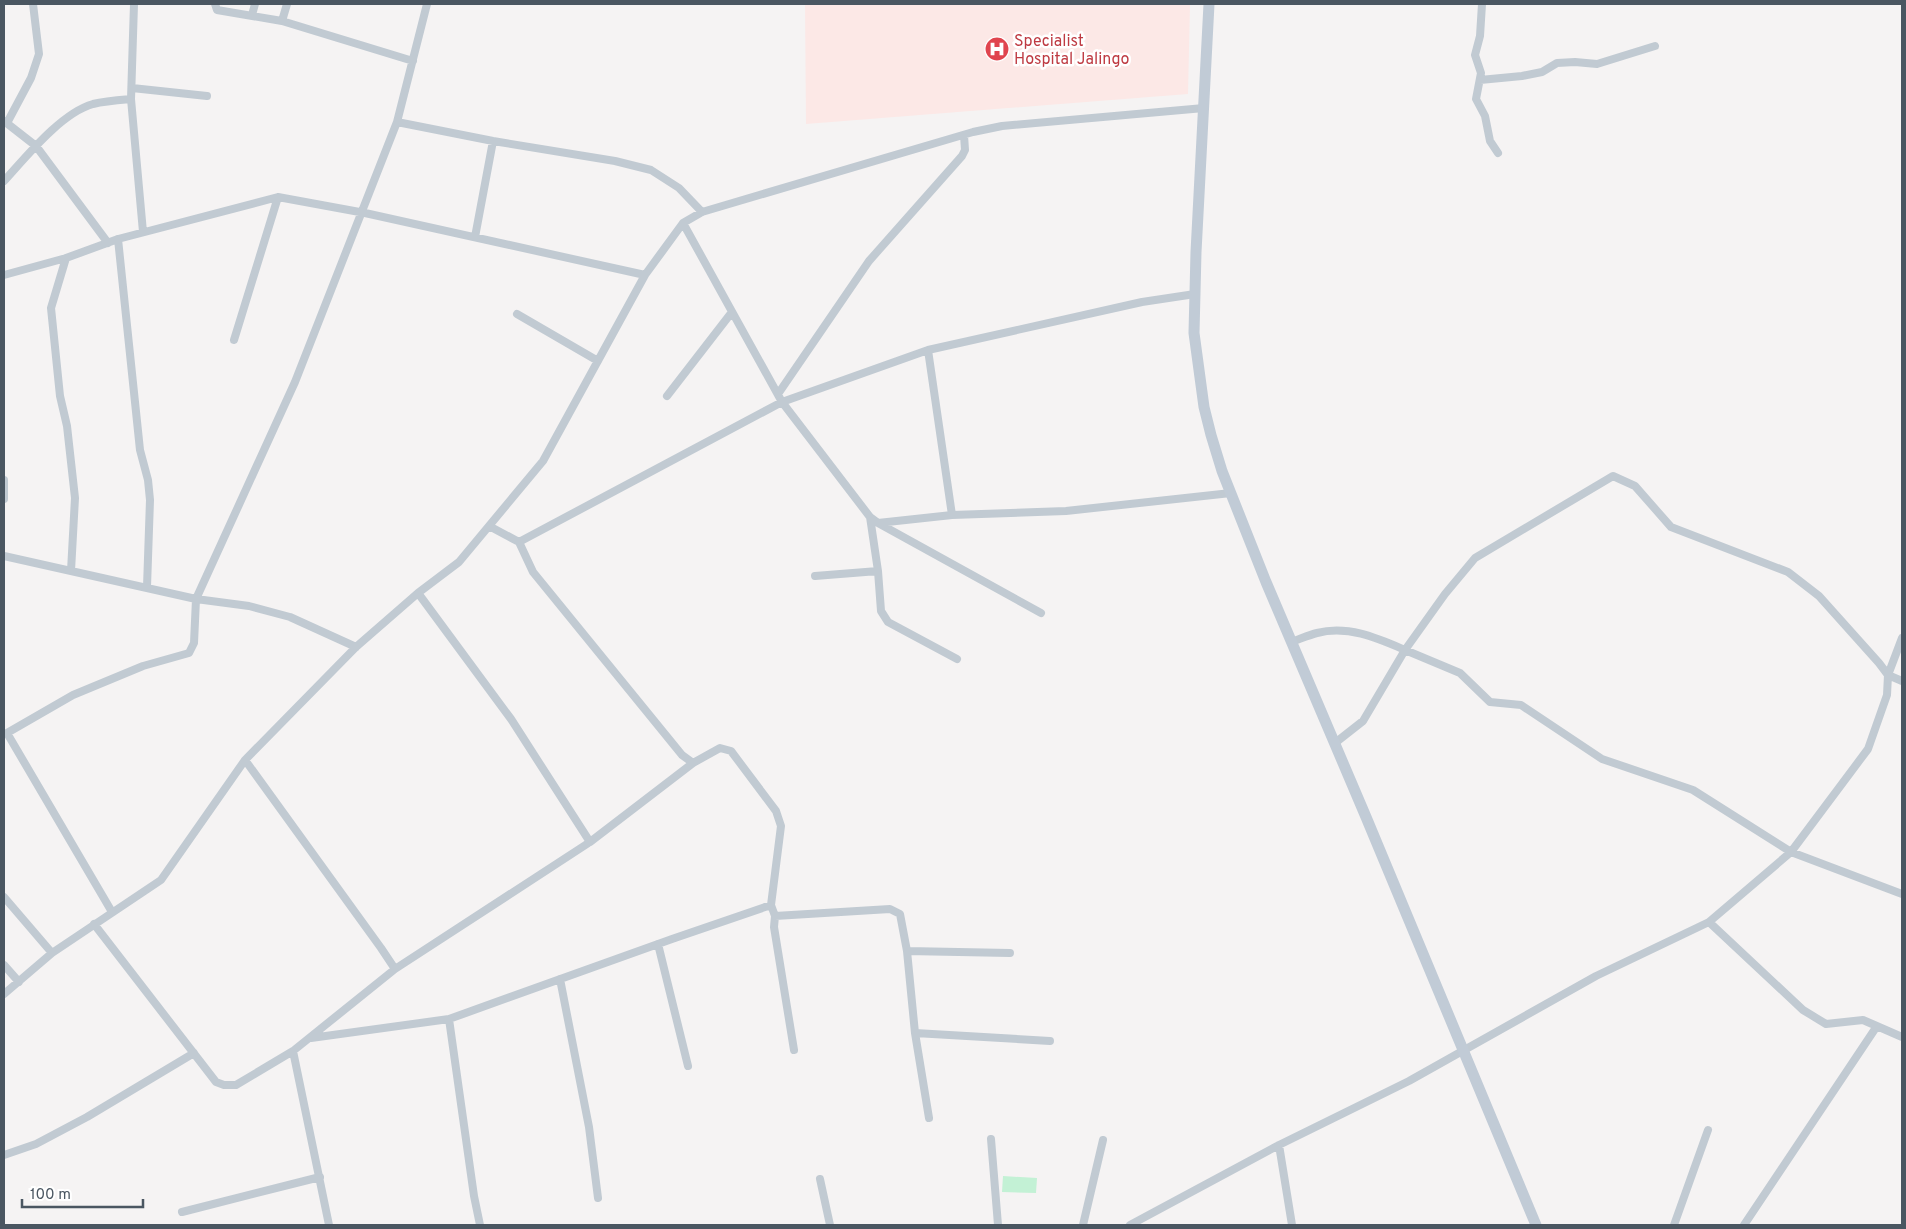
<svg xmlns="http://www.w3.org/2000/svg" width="1906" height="1229" viewBox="0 0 1906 1229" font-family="Overpass,sans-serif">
<rect width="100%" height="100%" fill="#f5f3f3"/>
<path fill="#fce8e6" d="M805,4H1190L1188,94L806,124Z"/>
<path fill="#c3f1d5" d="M1003,1176L1037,1178L1036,1193L1002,1192Z"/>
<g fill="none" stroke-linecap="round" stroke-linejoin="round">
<path stroke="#c1cad2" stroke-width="8" d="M134,4L131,99L143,232
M215,4L217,10L282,21L413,61
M427,4L397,122L493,141L615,161L651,170L679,188L702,212
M1482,4L1480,36L1475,55L1481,73L1476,99L1485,116L1490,141L1498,153
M252,15L255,4
M282,21L287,4
M1480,80L1522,76L1542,72L1557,63L1575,62L1597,64L1655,46
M132,88L207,96
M4,121L36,146L108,243
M7,123L31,78L39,54L33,4
M4,181C26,157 61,113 93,104C105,101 119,100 131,99
M683,223L782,402L870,517L878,571L881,611L888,622L957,659
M475,237L493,141
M118,239L140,450L148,480L150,500L147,587
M66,258L51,308L60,396L67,426L75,498L71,571
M4,275L66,258L118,239L278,197L365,213L645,275
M517,314L598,361
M234,340L278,197
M928,350L952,515
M778,394L869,261L962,156L965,150L964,135
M667,396L732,312
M4,480V499
M870,517L878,523L952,515L1066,511L1231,493
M878,523L1041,613
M489,526L519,542L533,572L682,755L693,763L720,748L731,751L776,811L781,826L771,905
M519,542L782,402L928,350L1142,302L1195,294
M4,556L196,599L249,606L290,617L356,647
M815,576L878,571
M1291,642C1300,639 1309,635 1317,633C1348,625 1377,638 1405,650L1445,594L1475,558L1613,476L1635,486L1671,527L1788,572L1819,596L1879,663L1888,675L1902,681
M1335,743L1363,721L1405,650L1460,673L1490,702L1521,705L1602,759L1693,790L1791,852L1868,749L1887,695L1888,675L1902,638
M245,760L381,948L395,969L293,1051L329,1225
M590,842L693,763
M1902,894L1791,852L1709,922L1803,1010L1826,1024L1863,1020L1902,1037
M4,897L52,953
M112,912L7,733L73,695L143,666L189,653L194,643L196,599L295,382L397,122
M775,916L774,927L794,1050
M94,924L216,1082L224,1085H236L293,1051
M658,944L688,1066
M907,951L1010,953
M4,965L19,982
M395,969L590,842L511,719L418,593
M560,979L589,1127L598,1198
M4,994L52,953L161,880L245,760L356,647L418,593L459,562L543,461L645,275L683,223L702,212L973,132L1002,126L1204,108
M449,1019L474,1196L480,1225
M915,1033L1050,1041
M311,1038L449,1019L672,939L771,905L775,916L890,909L900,914L907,951L915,1033L929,1118
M991,1139L998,1225
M1279,1145L1292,1225
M4,1155L36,1144L87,1117L194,1053
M820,1179L830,1225
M182,1212L320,1177
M1083,1225L1103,1140
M1130,1225L1279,1145L1409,1081L1596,976L1709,922
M1674,1225L1708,1130
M1744,1225L1877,1026"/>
<path stroke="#c1cbd6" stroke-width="11" d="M1209,4L1196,252L1194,333L1204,407L1211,435L1222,471L1266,582L1366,817L1536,1225"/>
</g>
<defs>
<symbol id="hospital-disc" viewBox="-11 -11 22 22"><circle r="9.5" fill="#e0444e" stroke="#fff"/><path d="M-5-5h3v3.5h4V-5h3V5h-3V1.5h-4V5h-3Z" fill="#fff"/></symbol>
</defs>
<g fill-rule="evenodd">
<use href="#hospital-disc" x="983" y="35" width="28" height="28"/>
</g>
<g text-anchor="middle" stroke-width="5" stroke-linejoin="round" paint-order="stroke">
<g font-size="16" fill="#be3a42" stroke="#fff" text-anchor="start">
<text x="1014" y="46">Specialist<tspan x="1014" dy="18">Hospital Jalingo</tspan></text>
</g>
</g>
<rect width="1906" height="1229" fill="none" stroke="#4a5661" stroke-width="10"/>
<path d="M22 1199v8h121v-8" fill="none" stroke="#4a5661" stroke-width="2.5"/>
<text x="30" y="1199" font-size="15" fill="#4a5661" stroke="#ffffff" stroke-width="4" paint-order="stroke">100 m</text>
</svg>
